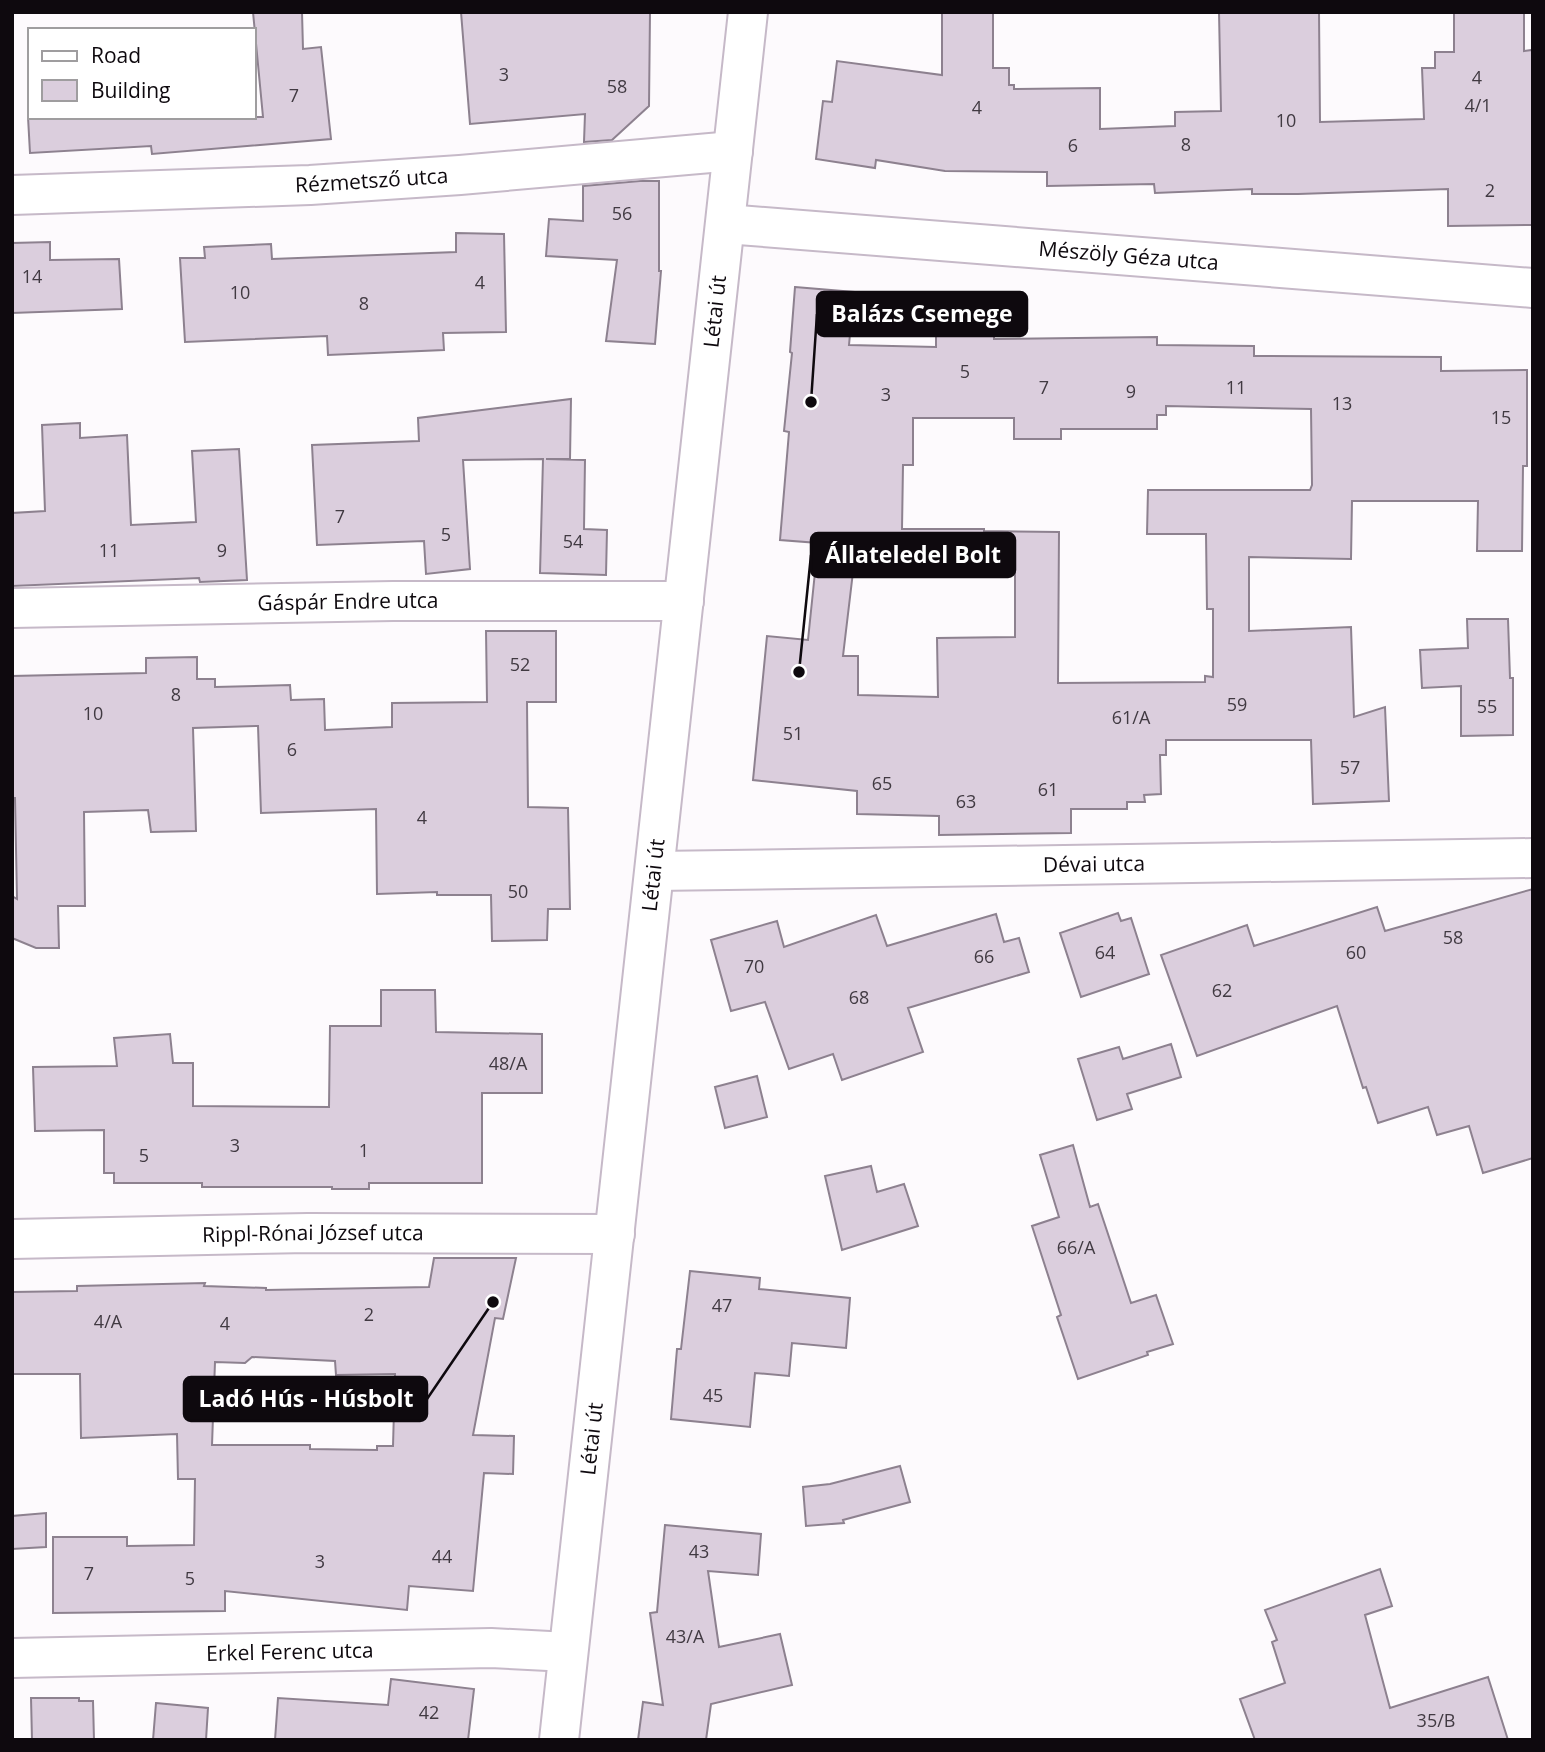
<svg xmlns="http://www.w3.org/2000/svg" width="1545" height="1752" viewBox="0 0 1545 1752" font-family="'Open Sans',sans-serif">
<rect width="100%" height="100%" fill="#fdfafd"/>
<path fill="#dbcedd" stroke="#8d818f" stroke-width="2" fill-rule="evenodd" d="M253,12H302L303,49L321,47L331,139L152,154L151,146L30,153L28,117H263Z
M461,12H650L649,106L612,140L584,142L585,114L470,124Z
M942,12H993V68H1009V85H1014V89L1100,88V129L1175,126V112L1221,111L1219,12H1319L1320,122L1424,119L1422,68H1435V52H1454V12H1524V51L1532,50L1533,225L1448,226V189L1298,194H1252V189L1155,193L1154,184L1047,186V172L945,171L876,160L875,168L816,159L823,101L832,102L837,61L942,75Z
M640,181H659V271H661L655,344L606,341L617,260L546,256L549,219L583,221V186Z
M456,233L504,234L506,332L443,333L444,350L328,355L327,336L185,342L180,258H205L204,247L271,244L272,259L456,252Z
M50,242V260L119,259L122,309L12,313V243Z
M795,287L854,292L849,345L936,347V325H994V339L1157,337V345L1254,346V356L1441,357V371L1527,370V466H1523L1522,551H1477L1478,501H1352L1351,559L1249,557V631L1351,627L1354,717L1385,707L1389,801L1313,804L1311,740H1166V755H1160L1161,794L1144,795L1145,802H1127V809H1071V833L939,835V816L857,814V791L753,780L767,636L808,640L818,543L780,540L789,432L784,431L792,353L790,352ZM1166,406L1311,409L1312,485L1310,490H1148L1147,534H1206L1207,609H1213V677L1205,676V682L1058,683L1059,532L984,531V529H902L903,465H913V418H1014V439H1061V429H1157V415H1166ZM991,568V572L1015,573V637L937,638L938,697L858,695V656H843L853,572H890V569Z
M571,399L570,459H546L585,460L584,529L607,530L606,575L540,573L543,459L463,460L470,569L426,574L424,541L317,545L312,445L419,441L418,418Z
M80,423V438L127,435L131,525L196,522L192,451L239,449L247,580L200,582L199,578L12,586V513L45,511L42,425Z
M1467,619H1508L1510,678H1513V735L1461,736V686L1422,688L1420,650L1468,648Z
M486,631H556V702H527L528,807L568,808L570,909H548L547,940L492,941L491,895H437V892L377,894L376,809L261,813L258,726L193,728L196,831L151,832L148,810L84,812L85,906H58L59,948H36L12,938V896L17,899L15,798H12V676L146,673V658L197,657V679H215V687L290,685L291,700L324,699L325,730L392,727V703L487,702Z
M1533,889V1158L1483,1173L1469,1126L1437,1135L1428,1107L1378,1123L1366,1087L1363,1088L1337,1006L1197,1056L1161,955L1247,925L1254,946L1377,907L1385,931Z
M1118,913L1121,921L1131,918L1149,974L1081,997L1060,933Z
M996,914L1004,942L1019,938L1029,972L908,1008L923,1052L842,1080L833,1054L789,1069L765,1002L731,1011L711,940L777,921L784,947L876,915L887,946Z
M381,990H435L436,1032L542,1034V1093H482V1183H369V1189H332V1187H202V1183H114V1173H104V1130L35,1131L33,1067L117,1066L114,1038L170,1034L173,1063H193V1106L329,1107L330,1026H381Z
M1171,1044L1181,1077L1127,1094L1132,1109L1097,1120L1078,1059L1119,1047L1123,1059Z
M757,1076L767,1117L725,1128L715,1087Z
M1073,1145L1090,1207L1098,1204L1131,1303L1156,1295L1173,1344L1147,1352L1148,1355L1078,1379L1057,1317L1061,1315L1032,1226L1059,1217L1040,1155Z
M871,1166L877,1192L904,1184L918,1226L842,1250L825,1176Z
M434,1258H516L503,1319L495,1318L473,1435L514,1436L513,1474L484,1473L473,1591L409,1586L407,1610L225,1591V1611L53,1613V1537H127V1546L194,1545L195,1479H178L177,1434L81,1438L80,1374H12V1292L77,1291V1286L205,1283L204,1286L266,1288V1290L429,1287ZM252,1357L335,1361L336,1375L395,1374L393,1446H377V1450L310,1449V1445H212L215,1362L245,1363Z
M690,1271L760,1278L759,1289L850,1298L846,1348L792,1343L789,1376L755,1373L750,1427L671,1419L677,1349H681Z
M900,1466L910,1502L843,1520L844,1523L806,1526L803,1487L830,1484Z
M46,1513V1547L12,1549V1516Z
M665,1525L761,1534L758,1575L708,1571L719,1647L780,1634L792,1685L711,1704L706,1740H638L643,1702L663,1705L650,1613L657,1612Z
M1380,1569L1392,1606L1365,1615L1390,1708L1488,1677L1508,1740H1255L1240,1699L1285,1683L1272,1642L1277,1640L1265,1610Z
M391,1679L474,1689L468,1740H275L278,1698L388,1705Z
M31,1698H79V1701H93L94,1740H32Z
M156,1703L208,1708L206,1740H153Z"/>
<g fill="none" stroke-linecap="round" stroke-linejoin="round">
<defs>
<g id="minor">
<path id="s1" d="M12,195L310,185L460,175L733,151"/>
<path id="s2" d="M726,224L1533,288"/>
<path id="s3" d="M12,608L393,601H684"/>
<path id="s4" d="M655,871L1533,858"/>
<path id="s5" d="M12,1239L308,1233L615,1234"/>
<path id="s6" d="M12,1658L491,1648L568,1652"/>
<path id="s7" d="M559,1740L748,12"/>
</g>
</defs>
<use href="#minor" stroke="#c6b9c8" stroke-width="42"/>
<use href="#minor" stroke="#fff" stroke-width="38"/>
</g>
<g text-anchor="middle" stroke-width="7" stroke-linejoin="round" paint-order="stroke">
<g font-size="18" fill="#413a42">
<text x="504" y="81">3</text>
<text x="1477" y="84">4</text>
<text x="617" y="93">58</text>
<text x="294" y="102">7</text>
<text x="1478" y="112">4/1</text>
<text x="977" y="114">4</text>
<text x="1286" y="127">10</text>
<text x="1186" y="151">8</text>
<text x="1073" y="152">6</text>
<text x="1490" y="197">2</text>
<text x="622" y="220">56</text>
<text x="32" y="283">14</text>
<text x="480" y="289">4</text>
<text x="240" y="299">10</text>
<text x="364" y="310">8</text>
<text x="965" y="378">5</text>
<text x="1044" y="394">7</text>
<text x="1236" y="394">11</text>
<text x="1131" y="398">9</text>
<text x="886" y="401">3</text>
<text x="1342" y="410">13</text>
<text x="1501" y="424">15</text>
<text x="340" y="523">7</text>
<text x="446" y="541">5</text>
<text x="573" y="548">54</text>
<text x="109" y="557">11</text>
<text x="222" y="557">9</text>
<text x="520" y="671">52</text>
<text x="176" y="701">8</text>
<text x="1237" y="711">59</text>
<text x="1487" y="713">55</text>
<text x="93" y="720">10</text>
<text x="1131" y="724">61/A</text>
<text x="793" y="740">51</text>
<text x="292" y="756">6</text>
<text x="1350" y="774">57</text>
<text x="882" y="790">65</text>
<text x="1048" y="796">61</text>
<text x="966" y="808">63</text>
<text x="422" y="824">4</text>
<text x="518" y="898">50</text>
<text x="1453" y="944">58</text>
<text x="1105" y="959">64</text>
<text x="1356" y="959">60</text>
<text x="984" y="963">66</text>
<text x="754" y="973">70</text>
<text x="1222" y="997">62</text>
<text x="859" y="1004">68</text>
<text x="508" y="1070">48/A</text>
<text x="235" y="1152">3</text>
<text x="364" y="1157">1</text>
<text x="144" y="1162">5</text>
<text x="1076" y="1254">66/A</text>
<text x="722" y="1312">47</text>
<text x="369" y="1321">2</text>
<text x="108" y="1328">4/A</text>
<text x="225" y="1330">4</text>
<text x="713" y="1402">45</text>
<text x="699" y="1558">43</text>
<text x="442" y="1563">44</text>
<text x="320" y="1568">3</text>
<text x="89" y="1580">7</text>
<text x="190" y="1585">5</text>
<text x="685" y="1643">43/A</text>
<text x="429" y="1719">42</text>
<text x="1436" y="1727">35/B</text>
</g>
<g font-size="21" fill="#0e090e" stroke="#fff">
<text dy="7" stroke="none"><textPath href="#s1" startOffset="360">Rézmetsző utca</textPath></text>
<text dy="7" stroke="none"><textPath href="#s2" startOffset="404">Mészöly Géza utca</textPath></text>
<text dy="7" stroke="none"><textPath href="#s7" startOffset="1437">Létai út</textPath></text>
<text dy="7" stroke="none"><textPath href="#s3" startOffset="336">Gáspár Endre utca</textPath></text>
<text dy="7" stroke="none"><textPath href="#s4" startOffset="439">Dévai utca</textPath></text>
<text dy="7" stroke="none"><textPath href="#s7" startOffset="870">Létai út</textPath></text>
<text dy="7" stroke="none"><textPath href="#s5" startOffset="301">Rippl-Rónai József utca</textPath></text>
<text dy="7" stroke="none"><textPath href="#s7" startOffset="303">Létai út</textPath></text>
<text dy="7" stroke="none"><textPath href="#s6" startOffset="278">Erkel Ferenc utca</textPath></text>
</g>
</g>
<path fill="none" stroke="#0e090e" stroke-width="2.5" d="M811 402L817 314M799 672L811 555M493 1302L427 1399"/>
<g fill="#0e090e" stroke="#fff" stroke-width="2.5">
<circle cx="811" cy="402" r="7"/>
<circle cx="799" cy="672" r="7"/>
<circle cx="493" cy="1302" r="7"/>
</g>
<g fill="#0e090e" stroke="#0e090e" stroke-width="2.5">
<rect x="817" y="292" width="210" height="44" rx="7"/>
<rect x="811" y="533" width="204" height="44" rx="7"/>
<rect x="184" y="1377" width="243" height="44" rx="7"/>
</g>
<g font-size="23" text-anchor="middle" font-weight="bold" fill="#fff">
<text x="922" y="322">Balázs Csemege</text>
<text x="913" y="563">Állateledel Bolt</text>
<text x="306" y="1407">Ladó Hús - Húsbolt</text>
</g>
<rect width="1545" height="1752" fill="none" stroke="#0e090e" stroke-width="28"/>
<rect x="28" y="28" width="228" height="91" fill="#ffffff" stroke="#9f9d9f" stroke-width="2"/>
<rect x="42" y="51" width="35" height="10" fill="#ffffff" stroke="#9f9d9f" stroke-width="2"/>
<text x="91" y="63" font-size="21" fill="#0e090e">Road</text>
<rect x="42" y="80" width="35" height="21" fill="#dbcedd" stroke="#9f9d9f" stroke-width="2"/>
<text x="91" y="98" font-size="21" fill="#0e090e">Building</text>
</svg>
